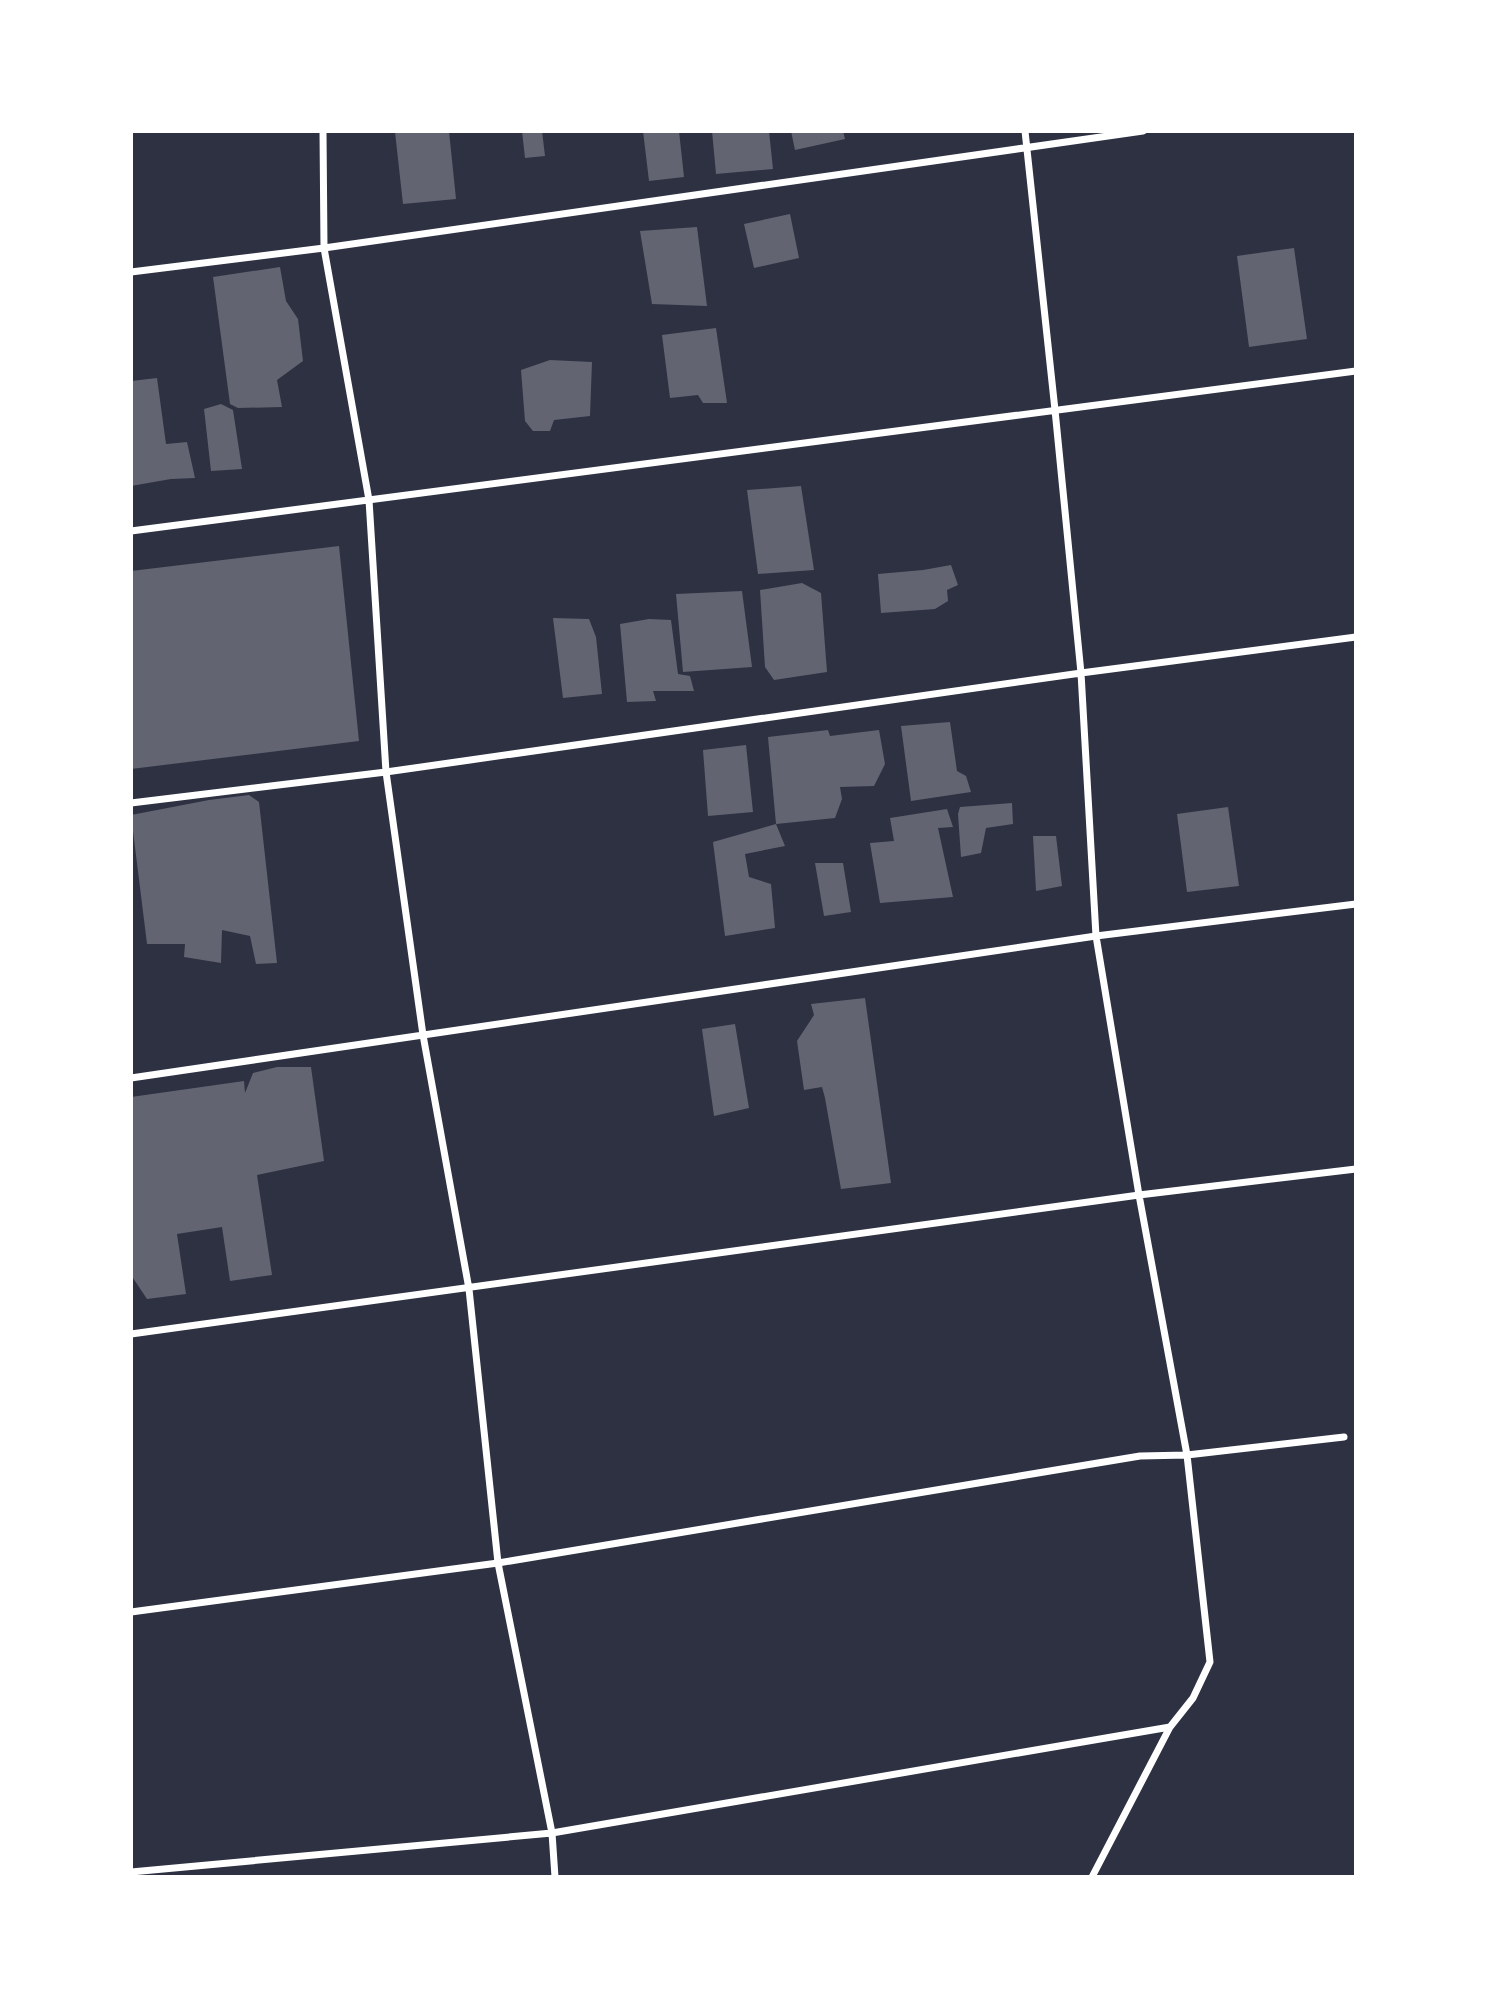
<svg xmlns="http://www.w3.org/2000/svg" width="1487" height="2008" viewBox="0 0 1487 2008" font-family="'Public Sans',sans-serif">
<rect width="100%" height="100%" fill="#2d3142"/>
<path fill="#626471" d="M404,131H449L456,199L403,204L395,132Z
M522,131H542L545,156L525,158Z
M643,131H679L684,177L649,181Z
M712,131H769L773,169L716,174Z
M791,131H843L845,139L795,150Z
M790,214L799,258L754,268L744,224Z
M697,227L707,306L652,304L640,231Z
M1294,248L1307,339L1249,347L1237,256Z
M280,267L286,301L298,319L303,361L277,380L282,407L238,408L230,404L213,277Z
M716,328L727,403H703L698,395L670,398L662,335Z
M550,360L592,362L590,416L554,420L550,431H533L525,421L521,370Z
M157,378L166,444L187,442L195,478L171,479L131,486V381Z
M221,404L233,410L242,469L211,471L204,409Z
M801,486L814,570L758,574L747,490Z
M339,546L359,741L131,769V571Z
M951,565L958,585L947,590L948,601L935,609L881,613L878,574L923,570Z
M802,583L821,593L827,672L774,680L765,667L760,590Z
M742,591L752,667L683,672L676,594Z
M553,618L589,619L596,637L602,694L563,698Z
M649,619L671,620L678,674L690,676L694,691H653L656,701L627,702L620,624Z
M950,722L957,771L966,776L971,792L911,801L901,726Z
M828,730L830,736L879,730L885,764L874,786L840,787L842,799L835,818L776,824L768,737Z
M746,745L753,812L708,816L703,750Z
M249,795L259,802L277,963L256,964L250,936L222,930L221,963L184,957L185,944H147L131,815L209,800Z
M1012,803L1013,824L986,828L981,853L961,857L958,814L960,807Z
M1228,807L1239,886L1187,892L1177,814Z
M947,809L953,827L938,828L953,897L880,903L870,843L894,841L890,818Z
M776,824L785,846L745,854L749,877L771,884L775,928L725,936L713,842Z
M1033,836H1056L1062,886L1036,891Z
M815,863H843L851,912L824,916Z
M865,998L891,1183L841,1189L825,1098L822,1087L804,1090L797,1041L814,1015L811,1004Z
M735,1024L749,1108L714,1116L702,1029Z
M277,1067H311L324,1161L257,1175L272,1275L230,1281L222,1227L177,1234L186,1294L147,1299L131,1275V1097L244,1081L245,1093L253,1073Z"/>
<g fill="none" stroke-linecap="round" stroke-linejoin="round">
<path stroke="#fff" stroke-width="7" d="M323,131L324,248L369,500L386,772L423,1035L469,1289L498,1563L552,1833L555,1877
M1025,131L1055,410L1081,673L1096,936L1139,1195L1187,1455L1210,1662L1193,1698L1170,1727L1092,1877
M131,272L324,248L1143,131
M131,531L1356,371
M131,803L386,772L1081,673L1356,637
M131,1078L1096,936L1356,904
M131,1334L1139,1195L1356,1169
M131,1612L498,1563L1140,1456L1187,1455L1344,1437
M131,1872L552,1833L1170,1727"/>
</g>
<rect width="1487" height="2008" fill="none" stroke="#ffffff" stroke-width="266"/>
</svg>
